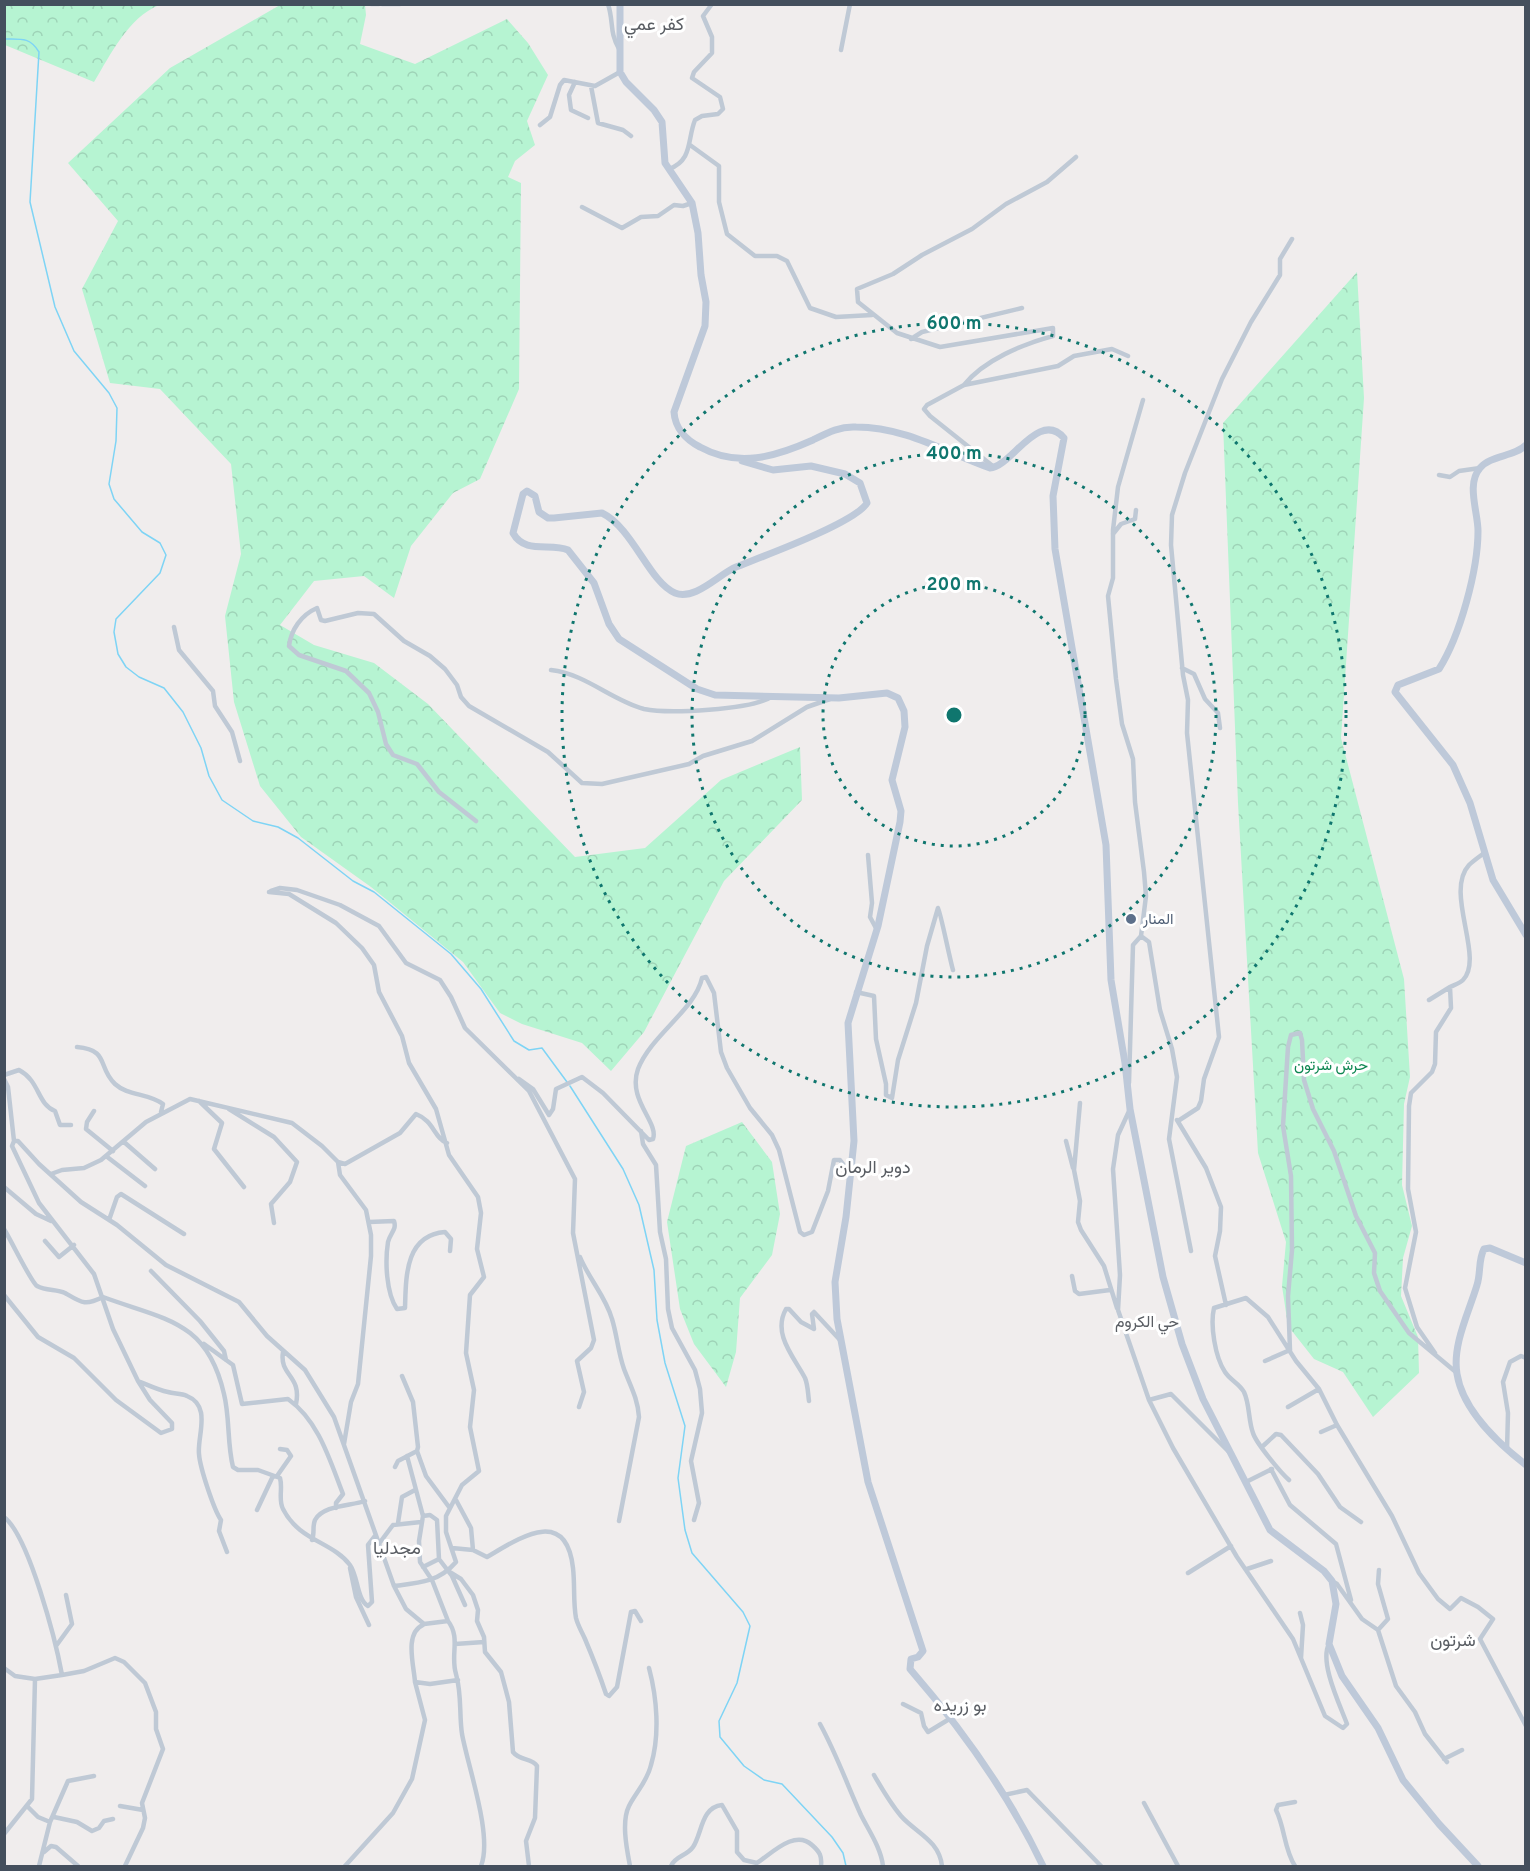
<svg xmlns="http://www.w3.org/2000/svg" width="1530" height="1871" viewBox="0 0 1530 1871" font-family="Overpass,Vazirmatn,sans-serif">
<defs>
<pattern id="forest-crowns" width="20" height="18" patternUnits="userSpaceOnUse" patternTransform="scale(1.5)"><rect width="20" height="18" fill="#b6f4d2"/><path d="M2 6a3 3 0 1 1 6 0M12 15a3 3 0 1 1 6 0" fill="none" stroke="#9ed3b7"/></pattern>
</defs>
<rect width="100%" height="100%" fill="#f0eded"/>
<path fill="url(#forest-crowns)" d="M4,5L5,4L159,5C128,18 111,54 94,82L5,45Z
M280,5H365L366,15L360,44L415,64L507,19L528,43L548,75L527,121L535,145L515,161L508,177L521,183L519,389L480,479L453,493L411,546L394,598L364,576L314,581L280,625L314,645L374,663L428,704L575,857L645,848L721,780L800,747L802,800L724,881L644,1032L611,1071L582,1043L522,1024L500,1013L463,962L371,887L301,837L260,786L234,702L225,616L241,554L231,464L160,389L110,383L82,289L118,221L68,163L170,68Z
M1357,272L1364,398L1341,738L1404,979L1410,1077L1404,1104L1402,1185L1412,1226L1403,1258L1401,1296L1418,1337L1419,1373L1373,1417L1343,1372L1314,1359L1288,1326L1282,1286L1286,1242L1258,1153L1238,803L1223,423Z
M742,1122L772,1162L780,1214L772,1255L740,1298L736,1352L726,1387L694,1344L680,1309L667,1222L686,1146Z"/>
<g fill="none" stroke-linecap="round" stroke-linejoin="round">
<path stroke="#7ed4f5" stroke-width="1.5" d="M4,39C21,39 30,37 39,52L30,202L55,307L74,351L109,393L117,408L116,441L109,484L114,499L142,532L160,543L166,555L160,573L116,619L114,632L118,654L126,667L139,677L164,688L183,712L201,748L209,776L222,800L253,821L278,827L298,838L353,881L374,892L451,954L481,989L514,1041L529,1050L542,1048L567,1082
M570,1086L623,1169L639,1205L654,1270L657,1320L665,1363L685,1426L678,1478L685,1530L692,1553L743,1612L750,1626L737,1683L719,1721L720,1737L744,1766L764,1780L782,1784L832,1837L843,1853L846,1866"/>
<path stroke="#bfc9d5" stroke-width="4.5" d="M371,4H379
M382,4H400
M608,4C614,23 609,31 619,49
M841,50L850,4
M575,82L569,95L571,110L588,118
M591,86L598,123L623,130L631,136
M540,125L550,117L560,85L564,80L595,86L620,72
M690,145L719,166V202L727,234L755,256H777L787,261L810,308L836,317L872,315
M669,169C693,160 687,140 695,120L702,116L718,114L723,109L720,97L692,78L694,72L712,53V37L703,16L712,4
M582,207L622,228L641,217L658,216L674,205L683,206L692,203
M911,339L922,332L1022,308
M964,385C984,360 1023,344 1053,336V328L940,347L897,333L858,302L857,289L893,274L922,255L972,229L1006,204L1047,182L1076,157
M1143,400L1118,487L1113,530V578L1108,596L1116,679L1122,724L1133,759L1135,802L1144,872L1146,896L1141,936L1149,942L1160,1010L1172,1049L1177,1077L1169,1139L1191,1251
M994,467L930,416L924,409L927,405L964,385L1058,366L1074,356L1112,349L1128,356
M1439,475L1450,477L1459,471L1480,468
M1113,534L1121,524L1135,519L1136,510
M174,627L179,650L213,691L215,706L232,732L240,761
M1182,668L1194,674L1205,699L1218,713L1220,728
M551,670C586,674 611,700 644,709C668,714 751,710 771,697
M476,821L439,792L417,764L393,755L386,744L378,712L369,693L346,671L299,655L289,646C291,630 301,615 317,608L321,620L325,621L358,613L374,614L404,641L430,656L445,669L457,685L461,697L469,706L548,752L582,783L602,784L689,764L703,756L752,741L807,707L830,699
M868,855L872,903L870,917L877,930
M271,891L280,888L297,890L340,905L379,926L406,963L440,980L451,997L465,1028L529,1091L575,1179L573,1233L594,1340L591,1348L577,1361L584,1392L579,1407
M269,892L289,894L336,923L362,948L374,965L379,992L402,1036L409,1063L436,1109L449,1155L478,1197L481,1213L477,1249L484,1277L470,1295L466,1353L474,1390L470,1427L479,1471L462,1485L446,1516V1532L456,1562C439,1582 419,1583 394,1586
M856,992L874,996L876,1039L886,1084V1095L892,1098L898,1060L916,1003L927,946L938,908C940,910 950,960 953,970
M1429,1000L1450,987
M77,1047C110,1050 97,1067 115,1084C128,1096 148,1093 163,1104L161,1112
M4,1075L19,1070C40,1081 37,1104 55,1111L60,1125H71
M4,1079L8,1087L14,1141
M519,1079L533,1089L549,1115L553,1109L556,1089L582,1077L603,1093L649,1140L653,1139C659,1122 627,1100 638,1069C651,1035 695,1010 702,978L706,977L714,993L721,1052L727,1068L750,1108L772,1135L779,1150L800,1232L804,1235L812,1232L828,1191L834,1160H840L849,1172
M1129,1083L1133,945L1141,936
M199,1101L222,1123L214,1149L244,1187
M1080,1103L1074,1170L1080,1201L1078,1222L1081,1230L1104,1266L1117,1308
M229,1109L274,1137L297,1162L290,1182L271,1204L274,1223
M1130,1109L1118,1135L1113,1169L1120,1275L1118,1310L1149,1400L1173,1448L1237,1557L1293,1639L1325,1716L1343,1728L1347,1724C1340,1705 1319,1662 1329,1644
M94,1111L87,1122L86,1129L113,1151
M1177,1120L1206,1168L1221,1207L1220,1231L1215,1256L1226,1305
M1178,1121L1198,1108L1201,1101L1204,1079L1219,1037L1187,733L1188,700L1183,675L1171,545L1172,515L1185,473L1222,379L1251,322L1280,275V259L1292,239
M641,1131L643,1144L656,1165L660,1232L666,1259L668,1309L672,1328L695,1370L700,1389L702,1413L691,1461L699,1503L694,1520
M1066,1141L1073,1168
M124,1142L155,1169
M106,1156L145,1186
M338,1162L340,1175L366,1210L371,1235V1256L358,1384L351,1402L344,1444
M51,1174L62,1170L84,1168L101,1160L146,1122L190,1099L292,1123L322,1146L338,1162L345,1164L400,1133L416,1114C434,1121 434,1138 447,1143
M4,1187L36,1214L51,1221
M109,1220L117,1197L121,1194L184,1234
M369,1222L394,1221C397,1230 390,1233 388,1242C385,1261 386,1293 397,1309L405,1308C406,1277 405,1235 445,1232L451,1239L450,1251
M4,1229C11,1240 31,1282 37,1286C46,1291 57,1289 65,1293C82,1303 85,1306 103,1297C165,1320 207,1320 224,1394C230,1418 227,1443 233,1467L238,1470H258L280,1478C283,1488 278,1500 283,1509C299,1541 333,1542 350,1565C358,1576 357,1600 368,1606L372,1602L368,1545L375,1536
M45,1241L59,1257L74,1245
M580,1257C589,1279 606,1297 612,1319C617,1335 618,1352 624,1369C630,1385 638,1399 639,1417L619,1521
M151,1271L200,1321L224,1351L226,1360
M1072,1276L1075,1291L1079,1294L1110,1290
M4,1295L38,1337L74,1358L116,1400L161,1433L172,1429V1423L150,1400L138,1381L113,1329L94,1274L39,1203L12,1146L14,1141H18L39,1164L81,1202L117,1225L166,1265L239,1302L267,1336L305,1370L334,1417L394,1586L406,1609L424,1624L448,1621C461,1638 450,1655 456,1674C462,1695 459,1714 462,1734C468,1767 493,1836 481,1866
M204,1344L233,1365L242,1404L288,1399C319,1421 330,1461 343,1494L336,1503V1508
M1290,1350L1288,1296L1292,1250L1291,1176L1283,1126L1288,1047L1291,1035L1300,1033L1302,1040L1304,1080L1313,1109L1334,1151L1356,1216L1375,1253L1374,1273L1380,1291L1409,1333L1457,1373
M283,1352C279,1376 302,1375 296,1404
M1435,1353L1417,1327L1405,1288L1416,1232L1408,1189L1409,1106L1411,1093L1432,1072L1435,1064L1436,1032L1451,1008L1450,987C1454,985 1460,983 1463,980C1485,958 1444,892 1469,865C1473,861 1479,857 1484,853
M1265,1361L1290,1350
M138,1381C148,1385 158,1390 168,1392C174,1394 181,1393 187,1396C212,1406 197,1436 199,1454C200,1468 214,1510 221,1520L219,1531L227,1552
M1149,1400L1171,1394L1229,1452
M809,1401C808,1394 808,1385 805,1378C794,1357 772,1334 786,1309H789L801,1322L814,1329L812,1314L814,1312L840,1340
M1288,1407L1319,1389
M1321,1432L1337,1425
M1263,1446L1276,1434L1281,1435L1318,1474L1340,1507L1361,1522
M1507,1450L1508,1413L1503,1382L1510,1362L1521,1356L1526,1358
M417,1451L426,1476L449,1507
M407,1456L423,1516L419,1541L420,1562L432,1580L448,1621
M395,1467L398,1461L417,1451L418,1447L413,1402L402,1376
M1271,1469L1290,1505L1336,1544L1351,1600
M277,1476L291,1456L287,1450L280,1449
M1289,1480C1281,1473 1256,1443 1253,1433C1248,1419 1250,1405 1244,1392C1239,1383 1230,1380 1225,1372C1215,1357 1210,1325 1214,1308L1246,1298L1268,1317L1296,1361L1319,1389L1337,1425L1392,1516L1419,1573L1438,1599L1450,1609L1461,1598L1478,1607L1493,1619L1480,1639L1526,1726
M1246,1482L1272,1469
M456,1500L471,1528L473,1550
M257,1510L273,1476
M423,1516L430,1515L437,1520L439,1559L452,1576L465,1605
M4,1517C29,1536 56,1642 62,1675L35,1679L32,1799L4,1834
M398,1523L402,1497L415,1490
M312,1540C315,1533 312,1527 315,1520C323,1505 351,1506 365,1501
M378,1545L393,1525L421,1522
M452,1548L473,1550L487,1557C518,1539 566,1505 573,1568C575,1585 573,1602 576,1618C578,1626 582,1632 585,1639C593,1658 600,1676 606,1694L609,1696L617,1687L631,1612L635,1611L641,1621
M423,1567L439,1559
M350,1568L356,1597L369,1625
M1247,1569L1271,1561
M448,1571L461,1579L473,1595L478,1610L477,1621L484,1637L485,1652L501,1672L509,1702L513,1752C520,1761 532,1758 537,1766L535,1818L526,1841L529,1866
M1188,1573L1231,1546
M1332,1581L1337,1584L1362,1619L1378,1630L1396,1686L1415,1712L1425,1734L1447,1762
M1300,1613L1303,1625L1301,1658
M423,1625C404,1633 414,1666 415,1682L430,1684L458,1680
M1378,1630L1388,1619L1378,1584L1379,1570
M455,1644L484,1642
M56,1646L72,1624L66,1595
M4,1668L15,1676L35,1679
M62,1675L84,1671L115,1658L124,1662L145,1683L156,1712V1729L163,1749L142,1803L145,1818L143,1828L125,1866
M903,1704L921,1713L924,1726L928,1732L951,1718
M820,1724C836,1753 847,1784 861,1815C869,1831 881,1848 883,1866
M1444,1759L1462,1750
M874,1775C882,1789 890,1803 901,1816C916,1833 939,1840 942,1866
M1004,1795L1027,1790L1101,1866
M1144,1803L1178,1866
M120,1806L143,1810
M28,1807L38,1817L50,1822L39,1866
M54,1817L77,1822L92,1831L99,1828L104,1821L113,1819
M50,1822L68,1781L94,1776
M44,1852L51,1846L56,1847L78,1866
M345,1866L393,1813L412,1779L425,1720L415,1682
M630,1866C627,1850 621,1822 629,1806C636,1792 647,1782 651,1765C660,1735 657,1698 649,1668
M671,1866C675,1856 687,1856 693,1847C702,1834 701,1807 722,1805L737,1831V1852L744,1860L757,1863C772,1853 795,1829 812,1845C820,1852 822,1856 821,1866
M1295,1866C1284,1849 1285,1828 1276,1810L1278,1805L1295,1802"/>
<path stroke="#bec9d9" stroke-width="7" d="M620,4V72L626,82L654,110L662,122L665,163L692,203L698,233L701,275L706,302L705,326L674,412C675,428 686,440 700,447C738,468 775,457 813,440C827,433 840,426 856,427C905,427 945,452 990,468C1011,467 1039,409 1064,438L1053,496L1055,549L1106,845L1111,980L1125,1063L1130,1109L1163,1277L1182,1344L1203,1399L1270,1530L1324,1571L1332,1581L1336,1604L1329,1644L1342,1676L1378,1728L1403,1780L1439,1824L1478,1866
M1526,445C1514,457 1491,455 1480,468C1466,484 1478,512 1478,531C1478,570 1460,636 1439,669L1398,685L1395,692L1453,765L1470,803L1493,880L1526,935
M742,461L773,470L811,466L845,474L860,483L867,503C855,523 761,557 736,567C719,574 695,601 675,593C649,582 633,528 602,513L554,518H548L539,512L535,496L527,491L523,494L513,533C525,555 551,542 568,550L594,583L609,624L619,639L697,689L715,695L839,698L887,693L898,698L904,711L905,727L892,780L901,811L900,822L878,926L848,1023L854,1141L846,1217L835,1282L837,1319L868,1482L923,1651L918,1657L911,1659L910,1669C962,1729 1009,1795 1043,1866
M1526,1263L1490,1248L1484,1249C1478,1260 1481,1273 1477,1285C1469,1312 1452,1345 1457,1374C1463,1411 1498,1443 1526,1465"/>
</g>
<g fill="none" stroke="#0f766e" stroke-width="3" stroke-dasharray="3 6">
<circle cx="954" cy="715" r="131"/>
<circle cx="954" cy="715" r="262"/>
<circle cx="954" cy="715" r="392"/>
</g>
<circle fill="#5c6f8a" stroke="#fff" stroke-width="2" cx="1131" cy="919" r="6"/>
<g text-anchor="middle" stroke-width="6" stroke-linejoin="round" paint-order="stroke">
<g font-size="15" fill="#4e5e75" stroke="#fff" text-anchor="start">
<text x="1143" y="924">المنار</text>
</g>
<g font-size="15" fill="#0d8651" stroke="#fff">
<text x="1331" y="1070">حرش شرتون</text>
</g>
<g font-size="16" fill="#595d63" stroke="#fff">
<text x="1147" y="1327">حي الكروم</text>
</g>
<g font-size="18" fill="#595d63" stroke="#fff">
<text x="654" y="30">كفر عمي</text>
<text x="873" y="1173">دوير الرمان</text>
<text x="397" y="1554">مجدليا</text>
<text x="1453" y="1646">شرتون</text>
<text x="960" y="1711">بو زريده</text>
</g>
</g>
<circle cx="954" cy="715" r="9" fill="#0f766e" stroke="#fff" stroke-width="3"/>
<g font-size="18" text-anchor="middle" font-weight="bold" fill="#0f766e" stroke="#fff" stroke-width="6" stroke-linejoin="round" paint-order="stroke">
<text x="954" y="329">600 m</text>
<text x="954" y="459">400 m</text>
<text x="954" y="590">200 m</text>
</g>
<rect width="1530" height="1871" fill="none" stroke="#444f5d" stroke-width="12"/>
</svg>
